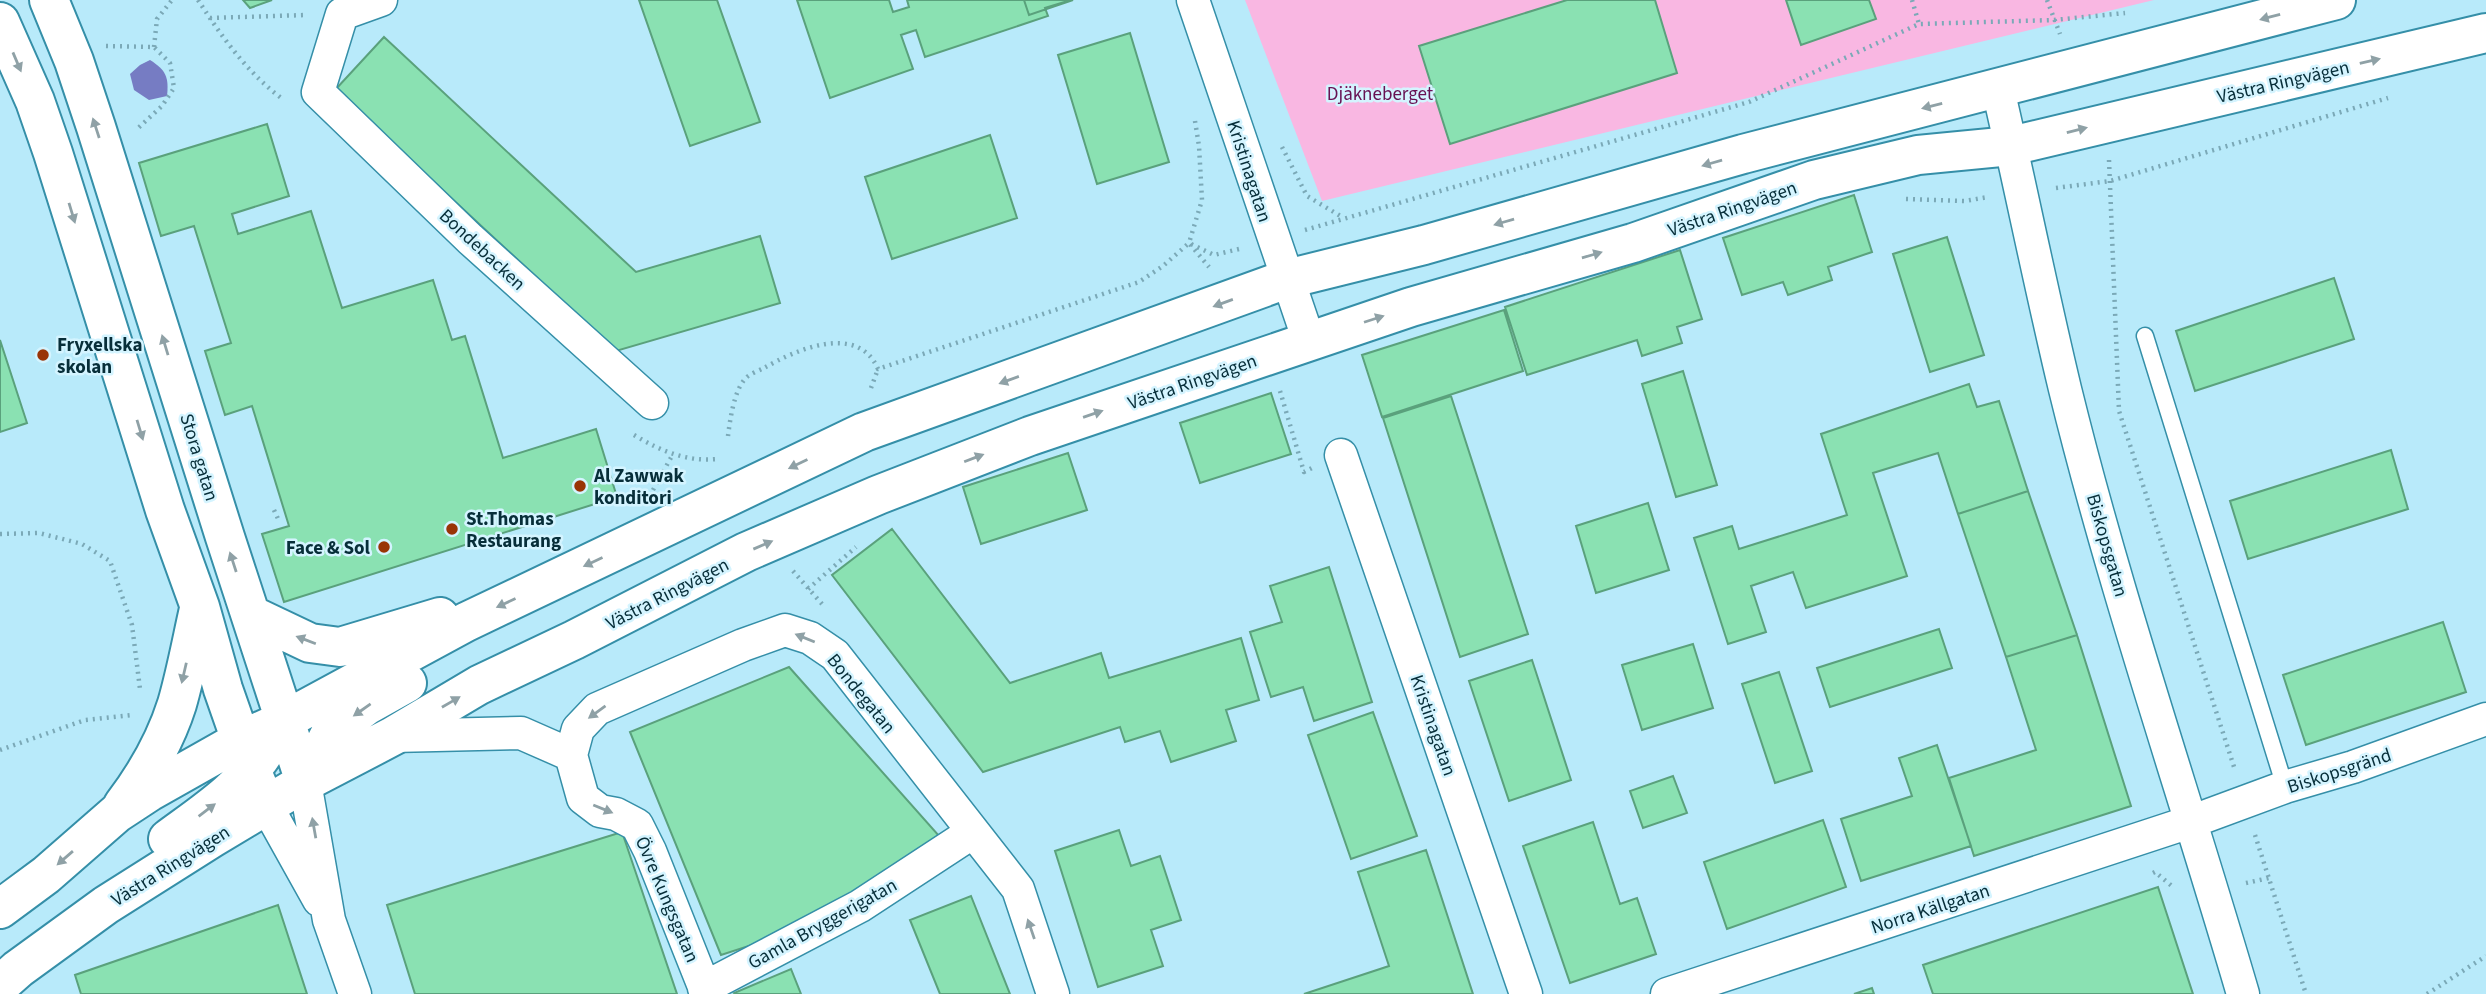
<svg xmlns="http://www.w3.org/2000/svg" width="2486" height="994" viewBox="0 0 2486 994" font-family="'Source Sans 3',sans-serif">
<rect width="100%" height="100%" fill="#b8eafa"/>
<path fill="#f9b7e2" d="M1245,0H2154L1322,201Z"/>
<path fill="#767cc3" d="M150,60C166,70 169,77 167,96L149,100L134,90L130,74L140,65Z"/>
<path fill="#8ae1b2" stroke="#5aa17c" stroke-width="2" d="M243,0H272L250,8Z
M639,0H717L760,122L690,146Z
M797,0H889L893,12L909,7L907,0H1071L1045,8L1048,16L925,57L916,30L901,35L913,69L830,98Z
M1024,0H1073L1029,15Z
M1567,0H1655L1677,73L1450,144L1419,46Z
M1786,0H1869L1876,19L1801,45Z
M1130,33L1169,162L1097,184L1058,55Z
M384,37L636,272L760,236L780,303L616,351L335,90Z
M267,124L289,196L232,214L238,234L311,211L342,308L433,280L452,340L465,336L503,458L596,429L617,497L284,602L262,534L289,526L252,406L225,415L205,351L231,343L194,226L161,236L139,163Z
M990,135L1017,218L892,259L865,177Z
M1854,195L1872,252L1828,267L1832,280L1788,295L1783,282L1742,295L1723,238Z
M1947,237L1984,355L1930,372L1893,254Z
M1680,250L1702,319L1677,327L1682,343L1642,356L1637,340L1527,375L1505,307Z
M2334,278L2354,339L2195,391L2176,331Z
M1504,310L1523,371L1382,417L1362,355Z
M0,340L27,423L0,432Z
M1683,371L1717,485L1676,497L1642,384Z
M1969,384L1977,407L1999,401L2028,491L1958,514L1938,453L1873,473L1907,576L1806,608L1793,572L1751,586L1766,632L1728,644L1694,538L1732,526L1739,549L1847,515L1821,434Z
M1271,393L1291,454L1200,483L1180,423Z
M1451,396L1528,634L1460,657L1383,418Z
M2391,450L2408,509L2248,559L2230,501Z
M1068,453L1087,510L981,544L963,487Z
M2028,491L2077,635L2006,657L1958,514Z
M1648,503L1669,570L1596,593L1576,526Z
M892,529L1010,683L1101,653L1109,678L1241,638L1259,700L1226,710L1236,741L1171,762L1160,731L1125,742L1120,727L983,772L832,575Z
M1329,567L1372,702L1314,721L1303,687L1271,697L1250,632L1282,622L1270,586Z
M2443,622L2466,692L2306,745L2283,675Z
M1939,629L1952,668L1830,707L1817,668Z
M2077,635L2131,806L1974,856L1949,778L2036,750L2006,657Z
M1693,644L1713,708L1642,730L1622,665Z
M1532,660L1571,780L1509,801L1469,681Z
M789,667L940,837L792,932L721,955L630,732Z
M1779,672L1812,771L1775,783L1742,684Z
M1373,712L1417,836L1351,859L1308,735Z
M1937,745L1971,846L1861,881L1841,819L1912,796L1899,758Z
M1673,776L1687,813L1643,828L1630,791Z
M1823,820L1846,887L1727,929L1704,862Z
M1593,822L1620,904L1637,898L1656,954L1570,983L1523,846Z
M1119,830L1131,866L1160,856L1181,920L1151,930L1163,966L1098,987L1055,851Z
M622,832L677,994H415L387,905Z
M1426,850L1473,994H1304L1389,966L1358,872Z
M2158,887L2193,994H1933L1923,965Z
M971,896L1010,994H940L910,920Z
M278,905L307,994H81L75,975Z
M791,969L801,994H735L734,993Z
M1872,988L1874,994H1854Z"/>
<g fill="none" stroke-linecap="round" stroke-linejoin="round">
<defs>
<path id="service" d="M2145,336L2285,787"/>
<path id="minor" d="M381,0L342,14L318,92L470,239L652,403
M1193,0L1309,341
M1998,89C2021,189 2041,289 2065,389C2115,593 2184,792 2243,994
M1341,455L1526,994
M393,736L521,733L571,755
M305,782L329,920L355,994
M266,805L319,900
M704,988L860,906L973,832
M707,994L650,851L637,825L616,814L600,811L583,798L571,755L578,729L597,709L743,645L785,630L810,638L835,655L1018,889L1053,994
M1667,994L2193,821L2285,787L2353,767L2486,719"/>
<path id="secondary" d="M49,0L74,61L96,127L225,537L305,782
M0,22L35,101L53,153L165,510L200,607L223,689L252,772L266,805
M251,615L310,643L340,647L440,617
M305,782L331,732L366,706L407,683
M123,805C145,776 166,739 177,704C186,673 192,640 199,609
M168,839C203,813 241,789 265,751
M0,909L46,875L117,813L149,792L241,740L285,720L466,622L864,432L1287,279L1424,245L1743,154L2336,0
M0,985L18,969L106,905L212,838L305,782L393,736L479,685L574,640L746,552L878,495L1030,436L1411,307L1633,243L1814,180L1918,155L2011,146L2486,33"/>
</defs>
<use href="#service" stroke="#358fa8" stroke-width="19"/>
<use href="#minor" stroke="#358fa8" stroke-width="35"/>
<use href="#secondary" stroke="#358fa8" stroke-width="42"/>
<path stroke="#7ba9b7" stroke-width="4.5" stroke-dasharray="2 5" stroke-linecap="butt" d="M198,0C222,37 248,74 284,100
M1912,0L1919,24
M2047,0L2060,34
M210,18L306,15
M106,46L154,47L170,63L174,88L162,106L136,130
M154,47L157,19L172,0
M1195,121L1199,146L1202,200L1189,243L1209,267
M1282,147L1307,196L1342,217
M2109,160L2119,411L2235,770
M2056,188L2110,181L2388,98
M1906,199L1965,201L1988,197
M1305,230L1749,102L1919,24L2054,20L2125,13
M871,388L878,369
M1280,391L1304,472L1312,468
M634,435C661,451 686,462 718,459
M728,436C730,420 734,391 745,379C749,374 758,371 764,368C795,350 858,322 878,369L1139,282L1163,266L1189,243L1214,255L1243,248
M653,490L673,454
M274,510L279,521
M0,534L39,533L82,544L110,561L132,625L140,689
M793,571L822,604
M808,589L856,547
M0,750L85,720L132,715
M2255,835L2306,994
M2153,873L2155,872L2173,887
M2246,883L2269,878
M2427,994L2486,956"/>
<use href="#service" stroke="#fff" stroke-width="16"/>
<use href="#minor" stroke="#fff" stroke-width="32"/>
<use href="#secondary" stroke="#fff" stroke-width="38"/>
</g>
<defs><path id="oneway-solid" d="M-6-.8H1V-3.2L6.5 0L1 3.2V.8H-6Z" transform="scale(1.75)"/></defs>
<g fill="#8fa1a6">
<use href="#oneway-solid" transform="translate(2270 17) rotate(165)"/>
<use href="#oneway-solid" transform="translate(2370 61) rotate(-13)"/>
<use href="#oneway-solid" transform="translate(17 62) rotate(67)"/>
<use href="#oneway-solid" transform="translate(1932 106) rotate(166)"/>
<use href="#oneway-solid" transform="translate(96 128) rotate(-108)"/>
<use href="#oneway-solid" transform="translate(2077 130) rotate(-14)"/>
<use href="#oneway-solid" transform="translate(1712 163) rotate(164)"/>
<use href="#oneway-solid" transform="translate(72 213) rotate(73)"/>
<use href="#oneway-solid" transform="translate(1504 222) rotate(164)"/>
<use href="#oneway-solid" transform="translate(1592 255) rotate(-16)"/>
<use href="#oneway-solid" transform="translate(1223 303) rotate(160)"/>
<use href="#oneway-solid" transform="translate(1374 319) rotate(-18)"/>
<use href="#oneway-solid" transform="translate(165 345) rotate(-107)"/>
<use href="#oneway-solid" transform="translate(1009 380) rotate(160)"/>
<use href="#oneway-solid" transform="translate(1093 414) rotate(-19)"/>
<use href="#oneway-solid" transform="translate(140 430) rotate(73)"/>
<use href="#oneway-solid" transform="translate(974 458) rotate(-21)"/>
<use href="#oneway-solid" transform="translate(798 464) rotate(154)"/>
<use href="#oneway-solid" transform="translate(763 545) rotate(-23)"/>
<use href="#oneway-solid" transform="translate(233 562) rotate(-108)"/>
<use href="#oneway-solid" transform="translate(593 562) rotate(155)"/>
<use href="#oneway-solid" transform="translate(506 603) rotate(155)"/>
<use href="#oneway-solid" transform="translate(805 638) rotate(-158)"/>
<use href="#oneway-solid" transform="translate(306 640) rotate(-159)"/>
<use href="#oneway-solid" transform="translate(184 673) rotate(103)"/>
<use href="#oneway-solid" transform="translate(451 702) rotate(-30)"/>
<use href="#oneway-solid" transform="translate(362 710) rotate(145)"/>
<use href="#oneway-solid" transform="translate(597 712) rotate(144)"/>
<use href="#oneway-solid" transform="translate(603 809) rotate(22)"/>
<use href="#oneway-solid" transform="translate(207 810) rotate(-37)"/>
<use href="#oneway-solid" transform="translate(314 828) rotate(-100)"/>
<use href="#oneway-solid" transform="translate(65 858) rotate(139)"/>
<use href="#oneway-solid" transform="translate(1031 929) rotate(-109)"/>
</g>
<g fill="#993406" stroke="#d4f4ff" stroke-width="2.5">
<circle cx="43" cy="355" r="7"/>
<circle cx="580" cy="486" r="7"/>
<circle cx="452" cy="529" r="7"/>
<circle cx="384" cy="547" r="7"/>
</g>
<g text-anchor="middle" stroke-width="5" stroke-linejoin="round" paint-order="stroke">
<g font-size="19" fill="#072e39" stroke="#d4f4ff">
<text transform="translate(2283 81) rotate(-13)" y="7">Västra Ringvägen</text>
<text transform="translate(1250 171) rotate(72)" y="7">Kristinagatan</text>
<text transform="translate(1732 208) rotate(-19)" y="7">Västra Ringvägen</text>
<text transform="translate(483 249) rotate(43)" y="7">Bondebacken</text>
<text transform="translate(1192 381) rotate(-19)" y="7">Västra Ringvägen</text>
<text transform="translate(200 457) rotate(73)" y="7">Stora gatan</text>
<text transform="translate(2108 545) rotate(74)" y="7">Biskopsgatan</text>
<text transform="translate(667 593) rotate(-27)" y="7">Västra Ringvägen</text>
<text transform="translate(862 693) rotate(51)" y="7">Bondegatan</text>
<text transform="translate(1434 725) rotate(71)" y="7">Kristinagatan</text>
<text transform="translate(2339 770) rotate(-18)" y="7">Biskopsgränd</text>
<text transform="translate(170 865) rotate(-32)" y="7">Västra Ringvägen</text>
<text transform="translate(668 899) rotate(67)" y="7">Övre Kungsgatan</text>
<text transform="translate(1930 908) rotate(-18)" y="7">Norra Källgatan</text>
<text transform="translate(822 923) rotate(-29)" y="7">Gamla Bryggerigatan</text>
</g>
<g font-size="19" fill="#671153" stroke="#d4f4ff">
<text x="1380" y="100">Djäkneberget</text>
</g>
<g font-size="19" font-weight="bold" fill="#072e39" stroke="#d4f4ff" text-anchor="start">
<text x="57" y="351">Fryxellska<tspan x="57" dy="22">skolan</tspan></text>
<text x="594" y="482">Al Zawwak<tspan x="594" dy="22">konditori</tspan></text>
<text x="466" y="525">St.Thomas<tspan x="466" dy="22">Restaurang</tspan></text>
<text x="370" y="554" text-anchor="end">Face &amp; Sol</text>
</g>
</g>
</svg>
